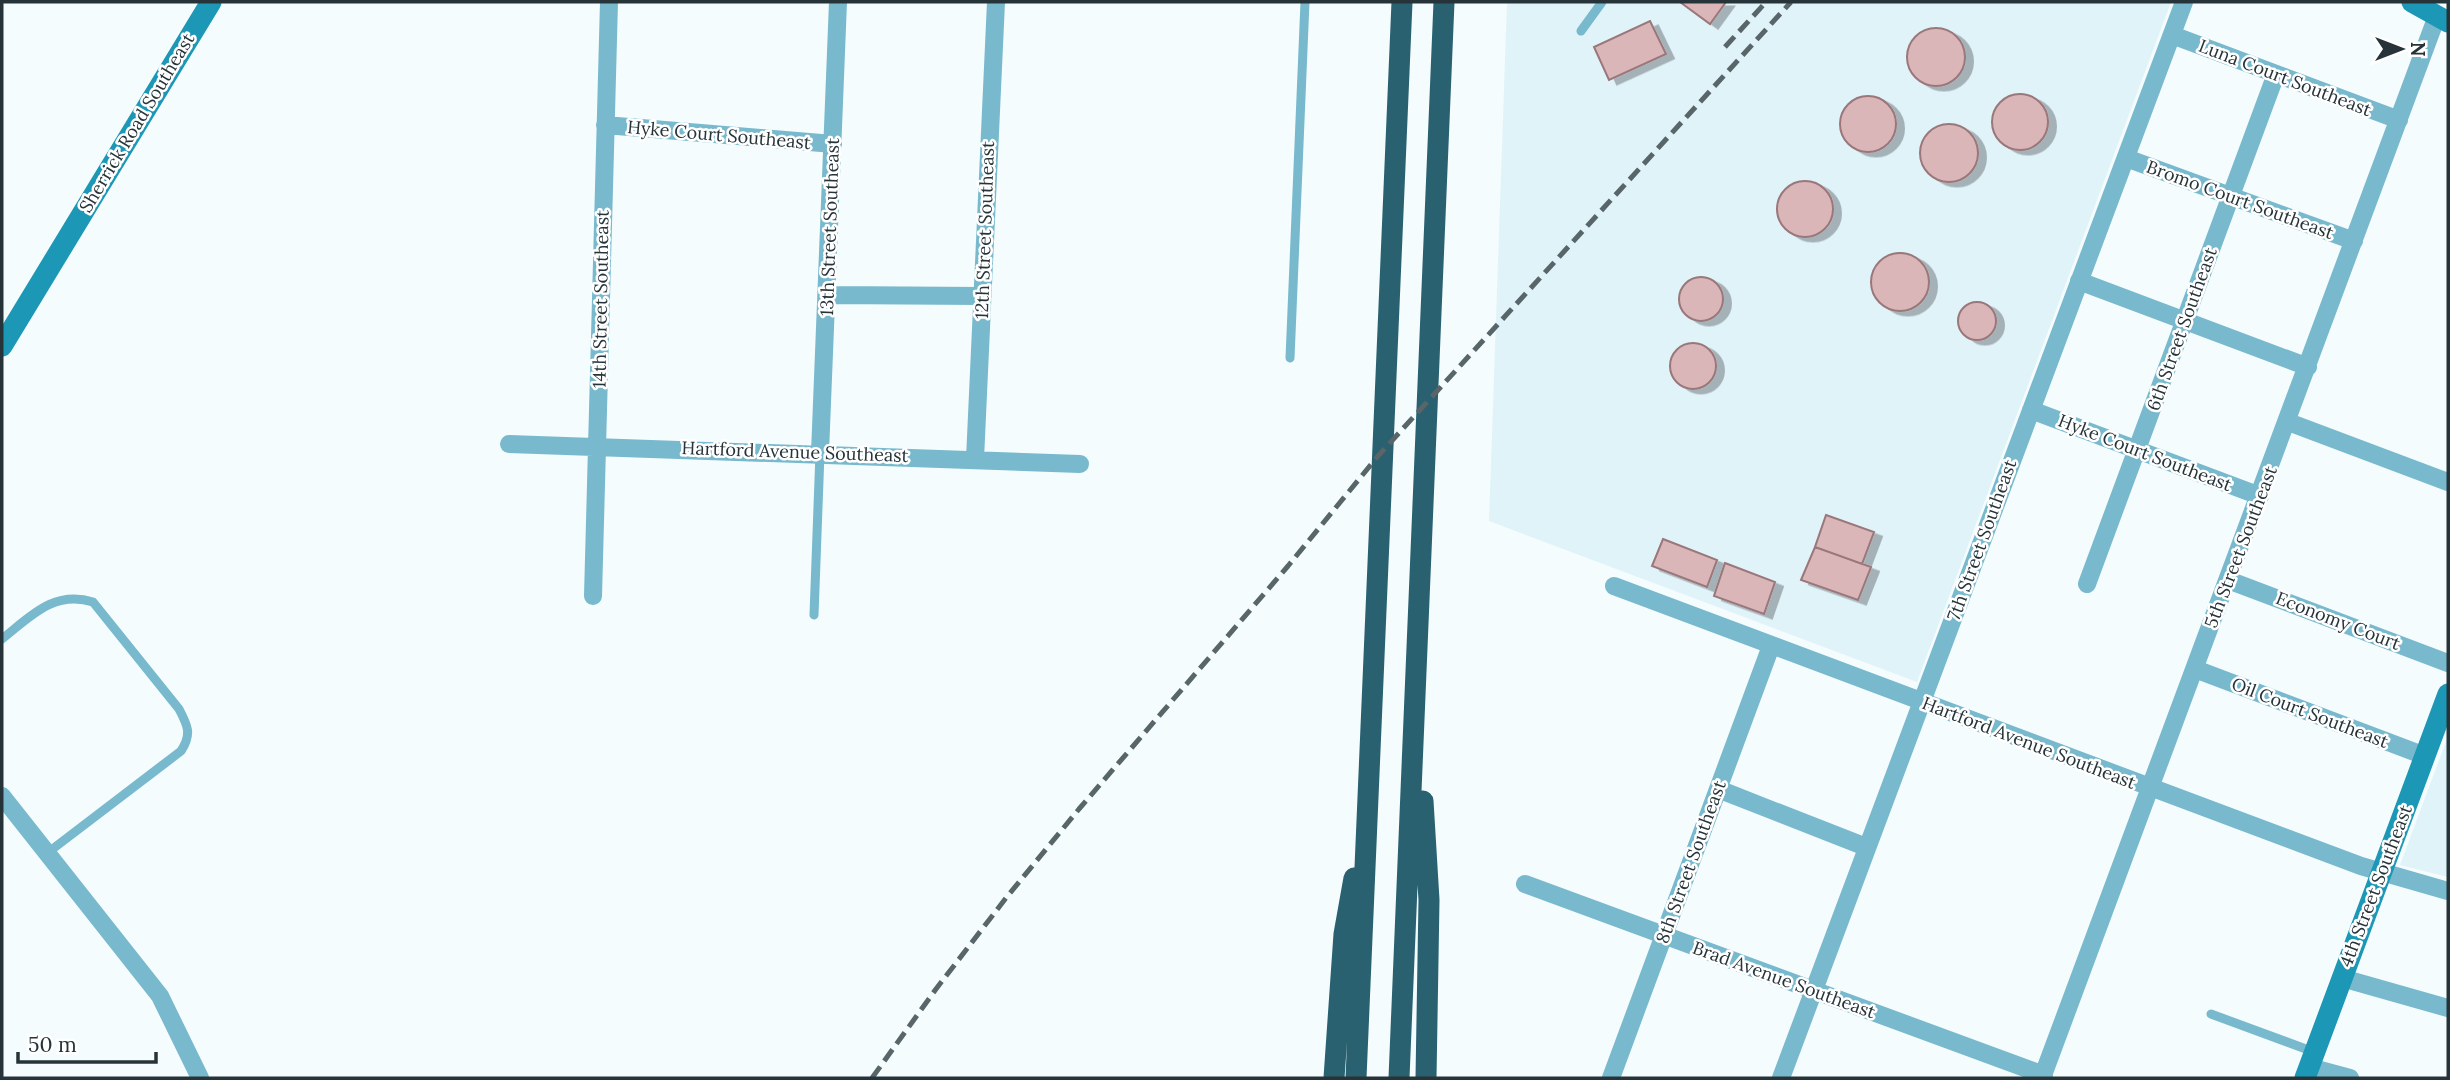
<svg xmlns="http://www.w3.org/2000/svg" width="2450" height="1080" viewBox="0 0 2450 1080" font-family="Lora,serif">
<defs>
<filter id="shadow"><feDropShadow dx="8" dy="4.5" stdDeviation="0" flood-color="#0004"/></filter>
</defs>
<rect width="100%" height="100%" fill="#f4fcfe"/>
<path fill="#e0f3f9" d="M1507,2H2171L1917,682L1489,521Z
M2448,736V877L2400,865Z"/>
<path fill="#dab6b9" stroke="#99777a" stroke-width="2" filter="url(#shadow)" d="M1680,2H1726L1710,24Z
M1650,21L1666,54L1609,80L1594,47Z
M1907 57a29 29 0 1 1 58 0a29 29 0 1 1-58 0Z
M1992 122a28 28 0 1 1 56 0a28 28 0 1 1-56 0Z
M1840 124a28 28 0 1 1 56 0a28 28 0 1 1-56 0Z
M1920 153a29 29 0 1 1 58 0a29 29 0 1 1-58 0Z
M1777 209a28 28 0 1 1 56 0a28 28 0 1 1-56 0Z
M1871 282a29 29 0 1 1 58 0a29 29 0 1 1-58 0Z
M1679 299a22 22 0 1 1 44 0a22 22 0 1 1-44 0Z
M1958 321a19 19 0 1 1 38 0a19 19 0 1 1-38 0Z
M1670 366a23 23 0 1 1 46 0a23 23 0 1 1-46 0Z
M1826,515L1874,532L1862,564L1815,547Z
M1663,539L1717,560L1707,587L1652,566Z
M1815,547L1871,567L1858,600L1801,580Z
M1725,563L1775,582L1764,614L1714,596Z"/>
<g fill="none" stroke-linecap="round" stroke-linejoin="round">
<path stroke="#78b9cd" stroke-width="9" d="M1581,31L1602,2
M1290,358L1305,2
M814,615L820,453
M2,639C31,616 54,590 93,602L179,709C188,726 192,734 181,751L46,854
M2211,1014L2314,1052"/>
<path stroke="#78b9cd" stroke-width="18" d="M2172,35L2399,120
M605,125L833,144
M2126,158L2354,241
M2079,281L2308,367
M828,295L982,296
M2031,410L2260,496
M2288,422L2448,482
M509,444L1080,464
M820,453L838,2
M975,459L996,2
M2228,580L2448,663
M2087,584L2276,74
M1614,586L2361,866L2448,891
M593,596L609,2
M2195,669L2425,756
M1718,789L1866,847
M2,796L160,996L200,1078
M1525,884L2044,1075
M2342,978L2448,1008
M2309,1067L2350,1078
M1611,1078L1771,646
M1781,1078L2184,2
M2042,1078L2437,16"/>
<path stroke="#1c97b5" stroke-width="21" d="M2412,2L2448,22
M2,346L211,2
M2305,1078L2448,694"/>
<path stroke="#296171" stroke-width="21" d="M1423,801L1429,900L1426,1078
M1334,1078L1344,934L1354,878
M1356,1078L1402,2
M1399,1078L1444,2"/>
<path stroke="#586569" stroke-width="5" stroke-dasharray="14 7" stroke-linecap="butt" d="M1725,47L1766,2
M872,1078L936,989L1006,898L1079,809L1288,566L1378,456L1791,2"/>
</g>
<g text-anchor="middle" stroke-width="5" stroke-linejoin="round" paint-order="stroke">
<g font-size="18" fill="#263439" stroke="#fff">
<text transform="translate(2285 78) rotate(21)" y="6">Luna Court Southeast</text>
<text transform="translate(137 123) rotate(-59)" y="6">Sherrick Road Southeast</text>
<text transform="translate(719 135) rotate(5)" y="6">Hyke Court Southeast</text>
<text transform="translate(2240 200) rotate(20)" y="6">Bromo Court Southeast</text>
<text transform="translate(830 227) rotate(-88)" y="6">13th Street Southeast</text>
<text transform="translate(985 230) rotate(-88)" y="6">12th Street Southeast</text>
<text transform="translate(601 299) rotate(-89)" y="6">14th Street Southeast</text>
<text transform="translate(2182 329) rotate(-70)" y="6">6th Street Southeast</text>
<text transform="translate(795 452) rotate(2)" y="6">Hartford Avenue Southeast</text>
<text transform="translate(2145 453) rotate(21)" y="6">Hyke Court Southeast</text>
<text transform="translate(1982 540) rotate(-70)" y="6">7th Street Southeast</text>
<text transform="translate(2241 547) rotate(-69)" y="6">5th Street Southeast</text>
<text transform="translate(2338 621) rotate(21)" y="6">Economy Court</text>
<text transform="translate(2310 713) rotate(21)" y="6">Oil Court Southeast</text>
<text transform="translate(2029 743) rotate(21)" y="6">Hartford Avenue Southeast</text>
<text transform="translate(1691 862) rotate(-70)" y="6">8th Street Southeast</text>
<text transform="translate(2376 886) rotate(-69)" y="6">4th Street Southeast</text>
<text transform="translate(1784 980) rotate(20)" y="6">Brad Avenue Southeast</text>
</g>
</g>
<rect width="2450" height="1080" fill="none" stroke="#263439" stroke-width="7"/>
<g transform="translate(2401 49) rotate(90)" stroke="#ffffff" stroke-width="5" paint-order="stroke">
<path d="M0-5L12 26L0 18L-12 26Z" fill="#263439"/>
<text y="-10" font-size="19" font-weight="bold" text-anchor="middle" fill="#263439">N</text>
</g>
<path d="M18 1052v10h138v-10" fill="none" stroke="#263439" stroke-width="3.5"/>
<text x="28" y="1052" font-size="21" fill="#263439" stroke="#ffffff" stroke-width="5" paint-order="stroke">50 m</text>
</svg>
